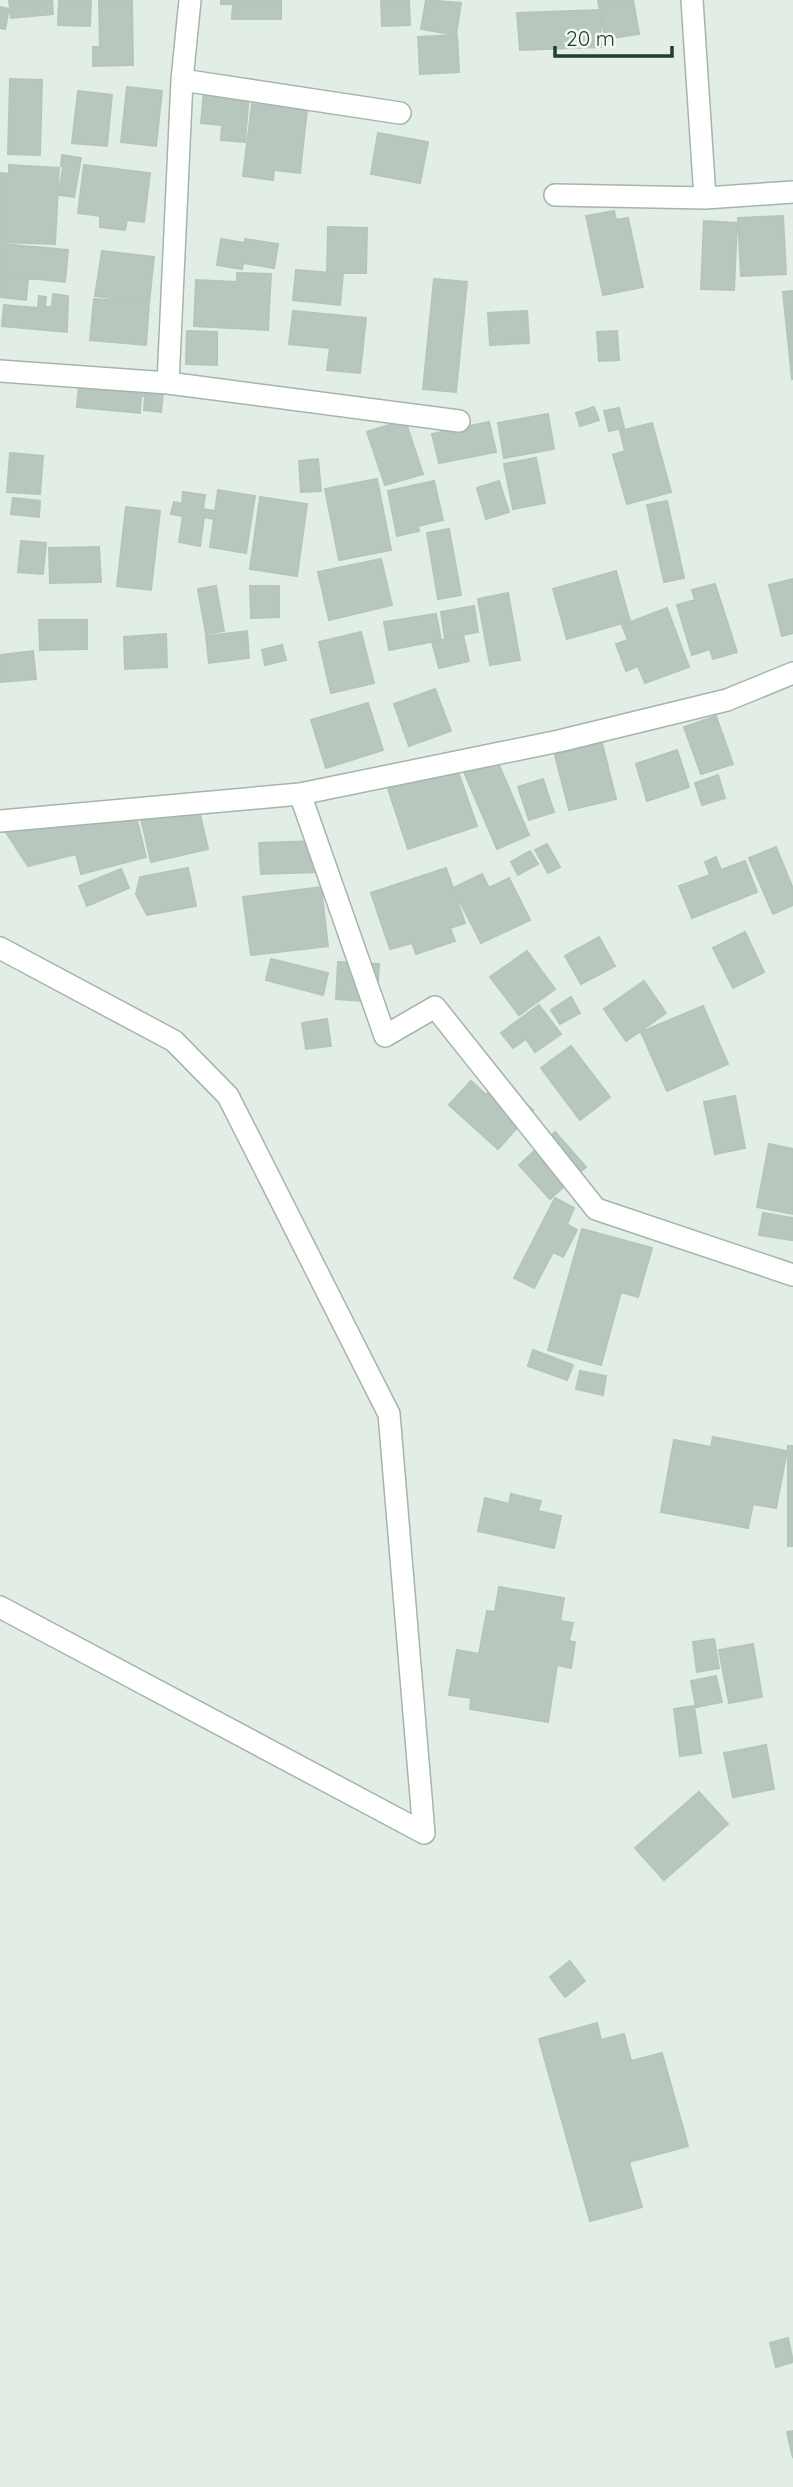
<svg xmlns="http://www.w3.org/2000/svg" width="793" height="2487" viewBox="0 0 793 2487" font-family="Quicksand,sans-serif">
<rect width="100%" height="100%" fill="#e2ede6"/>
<path fill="#b7c7be" stroke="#b4c6bb" stroke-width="2" d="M9,0H52L53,14L11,18Z
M59,0H91L90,26L58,25Z
M99,0H132L133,65L93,66V47H100Z
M221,0H281V19H232L233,4H221Z
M381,0H409L410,25L382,26Z
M426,0L461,3L456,35L421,29Z
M598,0H633L639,34L605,39Z
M0,7L9,9L5,29L0,28Z
M600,10L601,47L520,50L517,13Z
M457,35L459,72L420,74L418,37Z
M10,79L42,80L40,155L8,154Z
M127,87L162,91L156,146L121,142Z
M204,90L249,94L245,142L221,140L222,125L201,123Z
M78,91L112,95L107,146L72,143Z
M252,104L307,110L300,173L274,170L273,180L243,176Z
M378,133L428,142L420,183L371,174Z
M62,155L81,158L74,197L59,195L63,167L61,166Z
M9,165L59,168L55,244L0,242V173L9,174Z
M84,165L150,173L144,222L127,220L125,230L100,227V216L78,213Z
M614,211L616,220L628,218L643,287L603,295L586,216Z
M783,216L786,274L741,276L738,218Z
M704,221L737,223L734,290L701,289Z
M328,227L367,228L366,273H327Z
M221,239L245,243V239L278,244L274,268L243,263L242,269L217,265Z
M1,244L68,250L65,282L0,275Z
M102,251L154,257L149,303L95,296Z
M296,270L343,274L340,305L293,300Z
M237,273L271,274L268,330L194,326L196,280L237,282Z
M0,275L28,278L26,300L0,297Z
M434,279L467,282L456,392L423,389Z
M793,291V379H792L783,292Z
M53,294L68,296L67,332L2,326L4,305L38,308L39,296L46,297L45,307H52Z
M94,299L149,303L146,345L90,340Z
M293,311L366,318L360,373L327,370L330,348L289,344Z
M527,311L529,343L490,345L488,313Z
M187,331L217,332V365L186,364Z
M617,331L619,360L599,361L597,332Z
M79,385L163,393L161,412L144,410L145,396H141L140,413L77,407Z
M594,407L599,420L580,426L576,413Z
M619,408L624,428L609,431L604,411Z
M548,414L554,449L504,458L498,423Z
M405,420L423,474L385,485L367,432Z
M489,422L496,452L439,463L432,434Z
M652,423L671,492L627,504L613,455L625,451L620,431Z
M10,453L43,456L40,494L7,492Z
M536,458L545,503L513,509L504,464Z
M318,459L321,491L301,492L299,461Z
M377,479L391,550L339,560L325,489Z
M434,481L443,520L418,526L419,531L397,536L388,491Z
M499,481L509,512L486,519L477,488Z
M218,490L255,496L246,553L210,547L214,519L204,517L200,546L179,542L183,516L171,514L174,502L182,504L183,492L205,495L203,509L215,511Z
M260,497L307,504L297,576L250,569Z
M13,498L40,501L39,517L11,514Z
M667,501L684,578L664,582L647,505Z
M126,507L160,511L151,590L117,586Z
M449,529L461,595L438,599L427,533Z
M21,541L46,543L43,574L18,572Z
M99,547L101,582L50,583L49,548Z
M381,559L392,605L329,620L318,572Z
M616,571L630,621L567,639L553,589Z
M793,579V633L782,636L769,585Z
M715,584L737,652L713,659L710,649L692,655L677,605L695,600L692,590Z
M216,586L224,631L206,634L198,589Z
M250,586H279V617L251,618Z
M508,593L520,660L490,665L478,599Z
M474,606L478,632L445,638L441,612Z
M667,608L689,667L645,683L638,666L626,671L616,644L628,640L622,625Z
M436,614L441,640L389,650L384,622Z
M39,620H87V649L40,650Z
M247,631L249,658L209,663L206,636Z
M361,632L374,683L331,693L319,642Z
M166,634L167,667L125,669L124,637Z
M463,635L469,661L439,668L432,642Z
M282,645L286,660L265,665L262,650Z
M33,651L36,679L0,682V655Z
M435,689L451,731L409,746L394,704Z
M368,703L383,750L326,768L311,720Z
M716,716L733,764L701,774L684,727Z
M602,743L616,799L569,810L555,755Z
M677,750L689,787L647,801L636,764Z
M496,758L529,835L497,849L464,772Z
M455,763L477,826L408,849L387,786Z
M718,775L725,798L702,805L695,783Z
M543,779L554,812L529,820L518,787Z
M132,800L146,857L81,874L76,854L28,866L5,831Z
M197,801L208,849L151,862L140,814Z
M316,841L318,872L261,874L259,843Z
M547,844L560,867L548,873L535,850Z
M776,847L793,889V905L773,914L749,858Z
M530,851L538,864L518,875L511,862Z
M716,857L721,870L745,861L757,892L692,918L679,886L710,875L705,862Z
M188,868L196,906L147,915L136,894L140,877Z
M446,868L465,923L450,928L455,941L416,954L412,943L390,949L371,893Z
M121,869L129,888L87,906L79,886Z
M482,874L489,888L509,878L530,920L481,943L453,888Z
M321,887L328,946L251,955L243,897Z
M745,932L764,972L733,988L713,948Z
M599,937L615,966L581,984L565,956Z
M527,951L555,989L519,1015L490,977Z
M271,959L328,973L323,995L266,980Z
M338,962L379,964L377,1002L336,999Z
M644,981L666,1013L626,1041L604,1009Z
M571,997L580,1013L560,1024L551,1010Z
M539,1005L561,1034L535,1052L526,1039L513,1048L501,1033Z
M703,1006L728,1064L667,1091L641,1032Z
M327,1019L331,1046L306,1049L302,1023Z
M571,1046L610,1097L580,1120L541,1068Z
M499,1080L533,1110L498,1149L449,1105L471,1081L486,1095Z
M735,1096L745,1148L715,1154L704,1102Z
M555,1132L586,1167L550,1199L519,1165Z
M769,1144L793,1149V1214L757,1207Z
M555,1198L574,1208L567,1224L577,1230L563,1257L553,1252L534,1288L514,1278Z
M763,1213L793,1218L792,1240L759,1235Z
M582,1229L652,1248L638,1297L621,1292L601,1365L548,1350Z
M533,1350L573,1365L567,1380L528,1366Z
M580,1371L606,1376L603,1395L576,1389Z
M713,1437L787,1451L776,1508L753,1504L748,1528L661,1512L674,1440L711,1447Z
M788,1446H793V1546H788Z
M511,1494L541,1501L538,1511L561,1516L554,1548L478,1531L485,1498L509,1504Z
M499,1587L564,1598L560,1621L573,1623L569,1641L575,1642L571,1668L557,1665L548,1722L470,1709L471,1698L449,1695L457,1650L479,1654L487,1611L495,1612Z
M714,1639L719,1668L697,1672L693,1642Z
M753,1644L762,1697L729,1703L719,1650Z
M716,1676L722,1702L696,1707L691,1681Z
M694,1706L701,1753L680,1756L674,1709Z
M766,1745L774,1789L733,1797L724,1753Z
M699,1792L728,1824L664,1880L635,1848Z
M570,1961L585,1981L565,1997L550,1977Z
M597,2023L601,2040L624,2034L631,2061L662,2053L688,2146L629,2162L642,2207L590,2221L539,2039Z
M788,2338L793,2362L776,2367L770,2343Z
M793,2431V2458L787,2432Z"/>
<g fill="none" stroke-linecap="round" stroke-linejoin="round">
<defs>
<path id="street" d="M692,0L705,198
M182,80L400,113
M555,195L705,198L793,192
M0,371L168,383L459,421
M168,383L182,80L190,0
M300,794L385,1036L435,1007L596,1209L793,1275
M0,821L300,794L559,741L727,700L793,673
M0,948L174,1041L228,1096L389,1414L424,1833
M0,1607L424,1833"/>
</defs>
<use href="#street" stroke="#a4b5ac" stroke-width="24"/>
<use href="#street" stroke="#fff" stroke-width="21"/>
</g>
<path d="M555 46v10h117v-10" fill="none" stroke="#213e31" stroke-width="3.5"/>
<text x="566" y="46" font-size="21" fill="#213e31" stroke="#f3f9f4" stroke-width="5" paint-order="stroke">20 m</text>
</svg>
